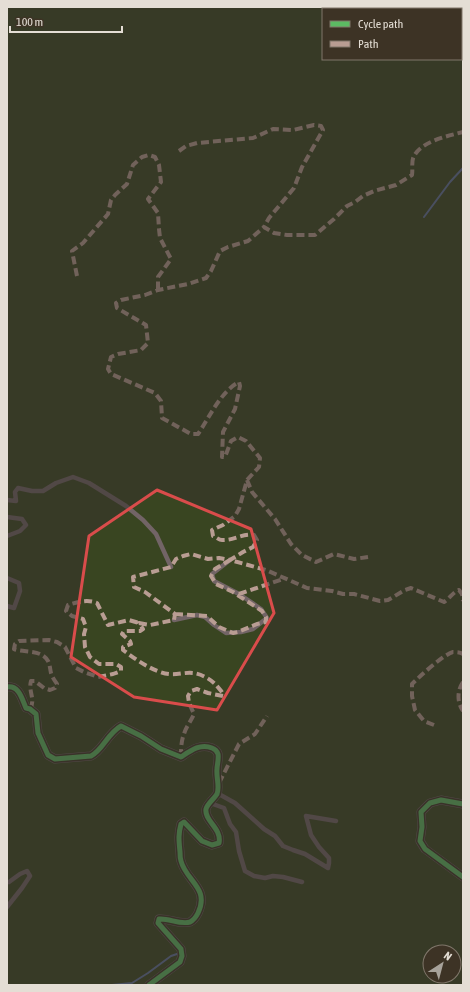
<svg xmlns="http://www.w3.org/2000/svg" width="470" height="992" viewBox="0 0 470 992" font-family="'Asap Condensed',sans-serif">
<rect width="100%" height="100%" fill="#37322b"/>
<path fill="#394521" fill-rule="evenodd" d="M7,7H463V985H7ZM323,9H461V59H323ZM430,952H454V976H430Z"/>
<g fill="none" stroke-linecap="round" stroke-linejoin="round">
<path stroke="#6074a1" stroke-width="2" d="M424,217L450,182L463,168
M112,985L132,983L148,973L171,956L177,954"/>
<path stroke="#726466" stroke-width="4.5" d="M7,500L16,501L15,492L18,488L32,491H43L56,483L73,477L89,483L126,506L143,520L156,534L171,567
M7,517L22,519L26,525L20,531L7,536
M7,578L19,583L20,591L14,608L7,606
M174,620L197,615L205,617L214,625L226,633L241,632L253,629L267,618L261,609L239,594L214,581L212,574L230,560
M217,793L235,803L264,829L275,836L283,846L293,850L305,854L328,868L329,863V858L319,847L311,835L306,816L336,821
M210,803L224,808L230,824L236,832L239,851L245,871L254,876L265,878L273,876L283,877L302,882
M7,907L22,888L30,876L27,871L20,874L9,882"/>
<path stroke="#726466" stroke-width="9" d="M407,7L409,9
M461,36L463,38
M7,687C19,685 22,699 26,708L30,709L36,714L38,733L48,755L55,759L91,756C103,750 107,734 121,726L141,736L161,749L181,757C190,751 200,743 212,748C215,749 217,751 218,754C219,759 217,765 217,769C216,777 220,787 217,794C214,799 207,804 206,809C204,821 222,828 219,843L212,845L202,841L184,822L181,824C178,835 179,841 180,852C180,854 180,858 181,861C186,881 210,888 198,913C196,917 194,920 190,922C180,925 169,918 159,919L158,923L181,949L182,956L180,962L149,985
M463,804L441,800L430,803L421,812L422,827L420,841L425,849L463,877"/>
<path stroke="#b99d93" stroke-width="4" stroke-dasharray="8 4" stroke-linecap="butt" d="M179,151L186,146L197,143L253,138L273,129L293,130L314,125L321,126L323,130L302,167L294,188L269,218L264,227
M77,276L72,251L83,243L108,214L111,200L115,195L127,184L133,165L142,157L149,155L155,157L159,165L161,182L148,199L158,213L159,229L160,238L171,259L158,277V290
M247,480L252,492L275,519L291,544L302,555L316,562L334,554L354,559L368,557
M239,594L286,578
M175,614L207,616L219,627L233,633L238,632L257,624L266,622V617L262,611L233,592L216,584L211,576L215,569L230,560L266,570L307,588L332,591L343,594H354L380,601L388,600L405,590L411,588L444,602C450,598 453,592 459,590L462,594L463,601
M463,682C457,691 457,702 463,711
M30,709C36,699 28,692 31,681H35L44,688L50,690L55,688L57,684C55,681 52,677 51,673C50,669 50,665 48,661C41,649 25,653 14,649L15,644L19,641L49,640L57,642L65,647L76,668L84,672L98,677L113,674L121,671V667L116,664H99L90,657L85,647L84,634L86,627L83,619L72,616L66,611L68,605C78,602 87,599 97,603L108,625L129,620L139,623
M434,725L424,721L415,710L412,696V684C419,677 444,654 453,652C457,652 460,652 463,654
M181,757C181,750 181,741 184,734C186,727 191,721 194,714L189,703L188,696L191,691L197,689L208,693L223,696C223,692 220,690 217,686C212,680 202,674 193,673C181,672 174,677 160,672C146,667 134,658 123,650V647L131,644L130,641L122,634L124,631H140L143,629L139,623L150,625L174,620L175,614L145,592L134,587L133,577L171,567L176,559L183,556L191,554L208,559L219,558L230,560L243,552L253,547L257,540L254,535C243,533 233,541 222,540C219,540 216,537 213,536L212,530L223,525L235,516L239,509L247,480L259,467L260,458L246,441L238,437L231,441L225,457H222L223,432L235,409L240,386L239,382C221,391 209,418 198,434H191L162,418L161,401L155,393L111,374L108,369L111,357L118,354L141,350L148,343L146,325L117,308L116,303L121,300L145,295L158,290L188,284L206,278L211,271L220,251L228,247L248,241L264,227L274,233L287,235H315L334,219L347,206L355,202L363,196L374,191L396,185L412,175C413,169 411,161 414,156C422,141 448,136 463,132
M219,783L239,744L255,734L267,716"/>
<defs>
<path id="cycleway" d="M7,687C19,685 22,699 26,708L30,709L36,714L38,733L48,755L55,759L91,756C103,750 107,734 121,726L141,736L161,749L181,757C190,751 200,743 212,748C215,749 217,751 218,754C219,759 217,765 217,769C216,777 220,787 217,794C214,799 207,804 206,809C204,821 222,828 219,843L212,845L202,841L184,822L181,824C178,835 179,841 180,852C180,854 180,858 181,861C186,881 210,888 198,913C196,917 194,920 190,922C180,925 169,918 159,919L158,923L181,949L182,956L180,962L149,985
M463,804L441,800L430,803L421,812L422,827L420,841L425,849L463,877"/>
</defs>
<use href="#cycleway" stroke="#3d3325" stroke-width="8"/>
<use href="#cycleway" stroke="#5cba63" stroke-width="5"/>
</g>
<path d="M0 0H470V992H0ZM157,490L251,529L274,613L217,710L134,697L71,657L89,536Z" fill="#37322b" fill-opacity=".55" fill-rule="evenodd"/>
<path fill="none" stroke="#d94c4b" stroke-width="3" stroke-linejoin="round" d="M157,490L251,529L274,613L217,710L134,697L71,657L89,536Z"/>
<rect width="470" height="992" fill="none" stroke="#e4ded5" stroke-width="16"/>
<rect x="322" y="8" width="140" height="52" fill="#3d3325" stroke="#80776b"/>
<rect x="330" y="21" width="20" height="6" fill="#5cba63" stroke="#80776b"/>
<text x="358" y="28" font-size="12" fill="#e4ded5">Cycle path</text>
<rect x="330" y="41" width="20" height="6" fill="#b99d93" stroke="#80776b"/>
<text x="358" y="48" font-size="12" fill="#e4ded5">Path</text>
<g transform="translate(442 964) rotate(36)"><circle r="19" fill="#3d3325" stroke="#80776b"/>
<path d="M0-3L7 15L0 10L-7 15Z" fill="#a7a29a"/>
<text y="-6" font-size="11" font-weight="bold" text-anchor="middle" fill="#e4ded5">N</text>
</g>
<path d="M10 26v6h112v-6" fill="none" stroke="#e4ded5" stroke-width="2"/>
<text x="16" y="26" font-size="12" fill="#e4ded5" stroke="#3d3325" stroke-width="3" paint-order="stroke">100 m</text>
</svg>
